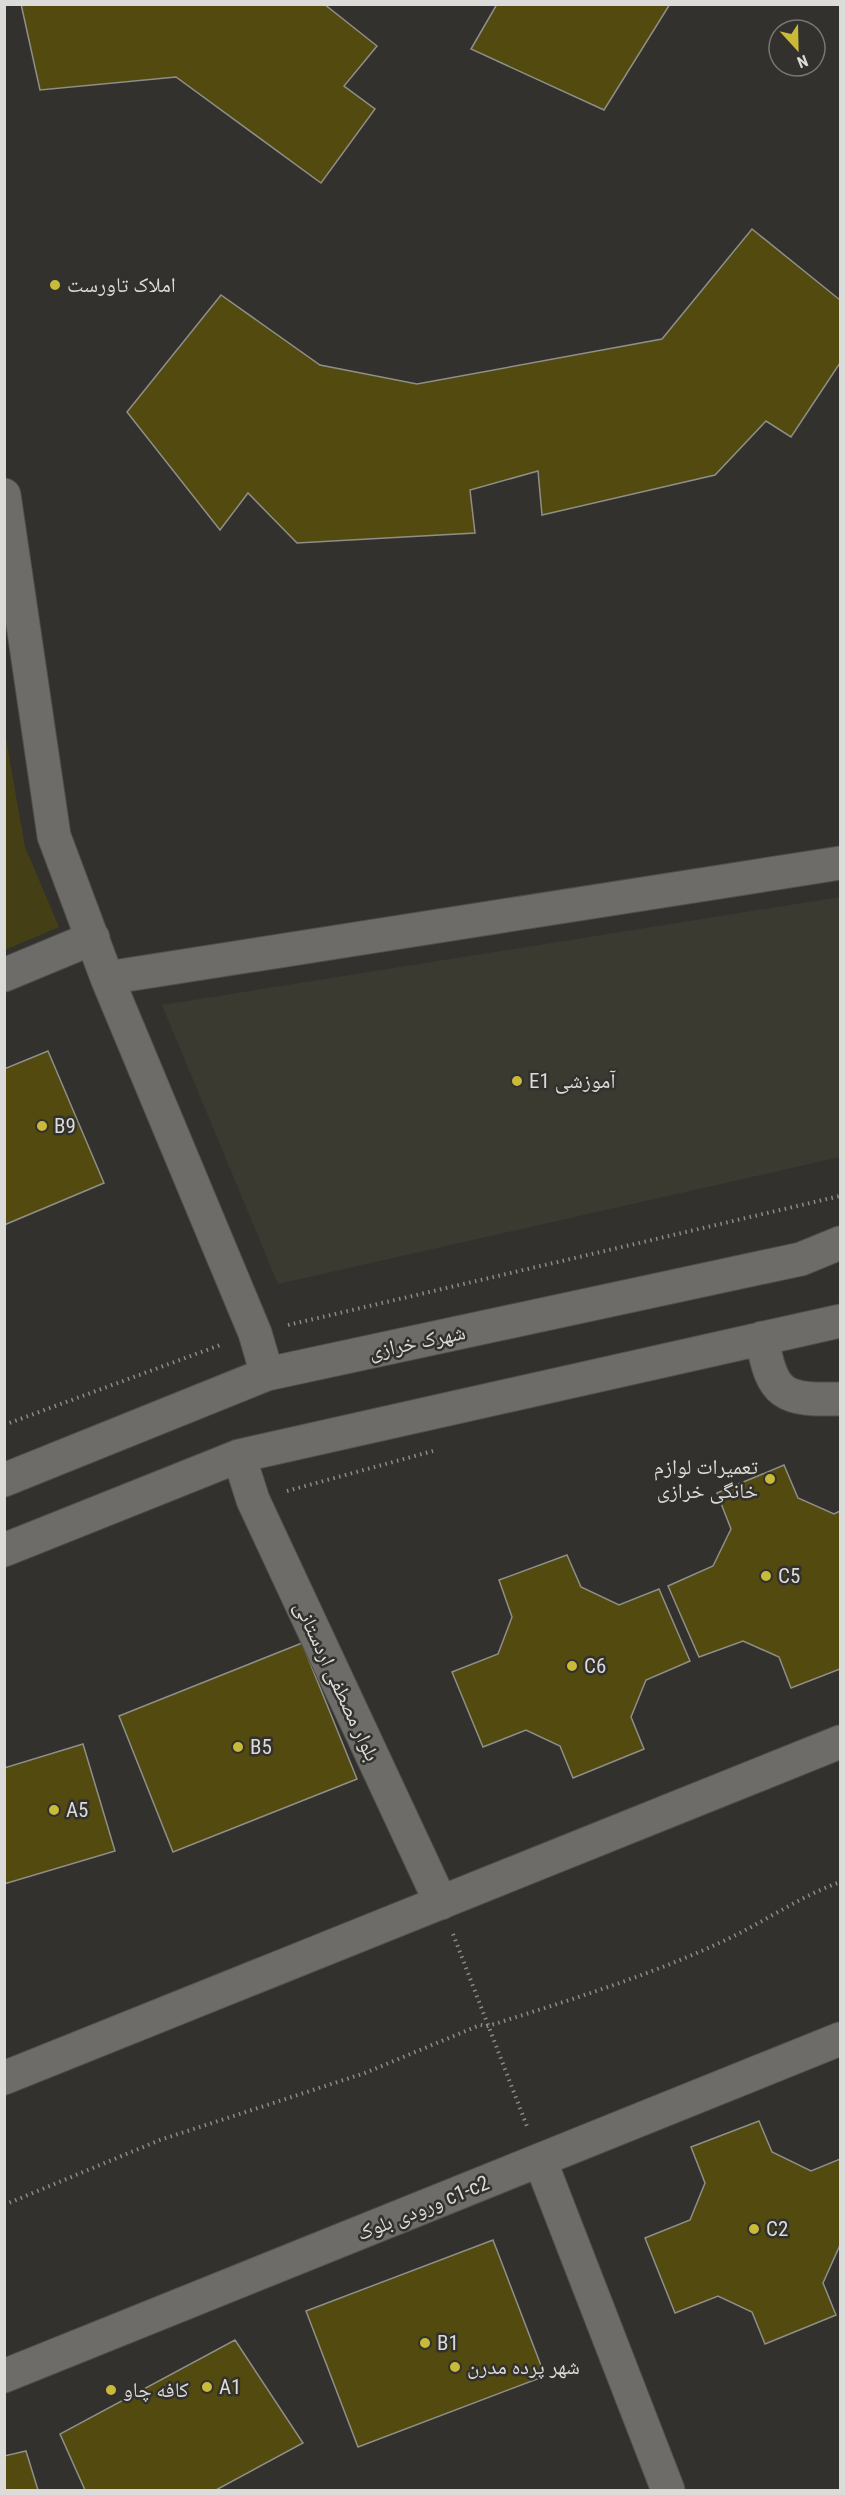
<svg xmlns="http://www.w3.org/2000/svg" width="845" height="2495" viewBox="0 0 845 2495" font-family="'Roboto Condensed','Noto Naskh Arabic',sans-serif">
<rect width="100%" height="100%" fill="#32312d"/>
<path fill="#3b3a30" d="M840,897V1157L278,1284L162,1005Z"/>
<path fill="#453f15" d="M5,733L25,847L59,927L5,950Z"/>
<path fill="#524a0f" stroke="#8f8f8a" stroke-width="1.5" d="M21,4H324L377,46L344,86L375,109L321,183L176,77L40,90Z
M497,4H670L604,110L471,49Z
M752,229L840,300V363L791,437L766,421L715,475L542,515L538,471L470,490L475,533L297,543L248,493L220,530L127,412L221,295L320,365L417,384L662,339Z
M48,1051L104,1183L4,1225V1069Z
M784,1465L798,1498L834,1514L840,1511V1669L791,1688L779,1657L743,1641L699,1657L668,1586L713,1566L731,1529L717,1493Z
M567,1555L581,1587L619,1605L659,1589L690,1661L646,1680L631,1717L644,1749L573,1778L560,1746L526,1730L483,1747L452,1672L498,1654L512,1617L499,1580Z
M302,1643L357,1779L173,1852L119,1716Z
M83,1744L115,1851L4,1884V1768Z
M759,2121L772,2152L811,2171L840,2159V2245L823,2283L836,2315L765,2344L752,2312L718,2296L675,2313L645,2238L690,2220L705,2183L691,2147Z
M493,2240L545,2376L358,2447L306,2311Z
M235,2340L303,2443L216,2490H85L60,2434Z
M26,2451L38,2490H4V2456Z"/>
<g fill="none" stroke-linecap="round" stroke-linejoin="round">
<defs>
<path id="minor" d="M4,495L54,836L107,978L255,1333L267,1374
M4,975L93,938
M107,978L840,863
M762,1338C772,1396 783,1400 840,1399
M239,1456L253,1500L441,1903
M4,1480L267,1374L801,1259L840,1243
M4,1550L239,1456L840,1321
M4,2078L840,1742
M540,2160L668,2490
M4,2376L840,2039"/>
</defs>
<use href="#minor" stroke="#504f4d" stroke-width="35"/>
<path stroke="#8c8b88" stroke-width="4" stroke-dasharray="1.5 4.5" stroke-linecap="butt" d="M288,1325L840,1196
M4,1425L223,1344
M287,1491L433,1451
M453,1934L528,2129
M4,2205L160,2140L365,2073L480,2025L488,2026C570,2000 652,1975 730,1938C767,1920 801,1896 840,1882"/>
<use href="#minor" stroke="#6d6c68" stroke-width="33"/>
</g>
<g fill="#caba39" stroke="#32312d" stroke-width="2">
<circle cx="55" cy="285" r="6"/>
<circle cx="517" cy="1081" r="6"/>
<circle cx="42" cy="1126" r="6"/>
<circle cx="770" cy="1479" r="6"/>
<circle cx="766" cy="1576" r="6"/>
<circle cx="572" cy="1666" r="6"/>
<circle cx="238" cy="1747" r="6"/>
<circle cx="54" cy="1810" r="6"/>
<circle cx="754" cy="2229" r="6"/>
<circle cx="425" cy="2343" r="6"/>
<circle cx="455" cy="2367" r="6"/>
<circle cx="207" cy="2387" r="6"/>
<circle cx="111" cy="2390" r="6"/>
</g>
<g text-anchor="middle" stroke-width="5" stroke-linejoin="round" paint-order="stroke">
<g font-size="21" fill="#dbdbd9" stroke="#32312d" text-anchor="start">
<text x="67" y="292">املاک تاورست</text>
<text x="529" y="1088">E1 آموزشی</text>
<text x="54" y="1133">B9</text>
<text x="758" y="1474" text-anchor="end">تعمیرات لوازم<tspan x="758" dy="24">خانگی خرازی</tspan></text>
<text x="778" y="1583">C5</text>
<text x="584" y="1673">C6</text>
<text x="250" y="1754">B5</text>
<text x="66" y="1817">A5</text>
<text x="766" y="2236">C2</text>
<text x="437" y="2350">B1</text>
<text x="467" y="2374">شهر پرده مدرن</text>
<text x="219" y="2394">A1</text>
<text x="123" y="2397">کافه چاو</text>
</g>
<g font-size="21" fill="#dbdbd9" stroke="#32312d">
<text transform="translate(417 1342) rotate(-12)" y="7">شهرک خرازی</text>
<text transform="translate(337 1681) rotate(65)" y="7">بلوار مصطفی اردستانی</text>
<text transform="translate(423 2208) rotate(-22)" y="7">ورودی بلوک c1-c2</text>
</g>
</g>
<rect width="845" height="2495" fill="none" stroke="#dbdbd9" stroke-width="12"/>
<g transform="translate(797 48) rotate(158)"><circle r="28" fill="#32312d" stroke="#767572" stroke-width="1.5"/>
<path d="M0-4.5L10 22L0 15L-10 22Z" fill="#caba39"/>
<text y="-9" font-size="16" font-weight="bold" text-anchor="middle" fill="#dbdbd9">N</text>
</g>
</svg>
